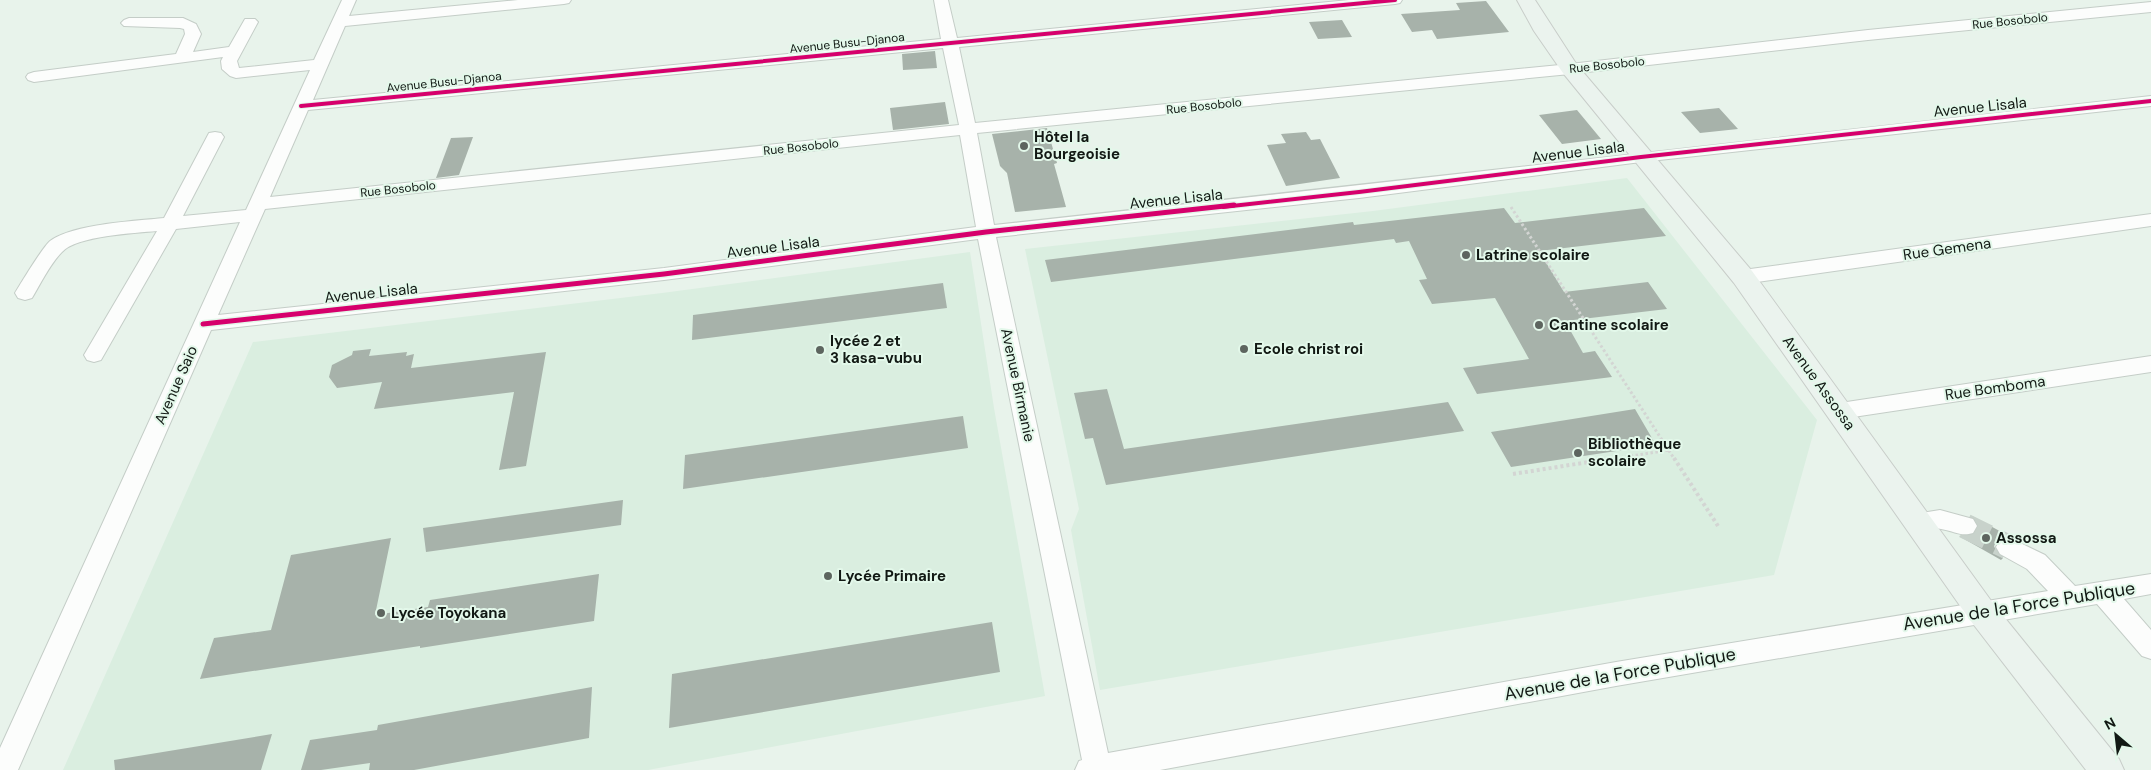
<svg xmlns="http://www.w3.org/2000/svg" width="2151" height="770" viewBox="0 0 2151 770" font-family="'DM Sans',sans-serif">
<rect width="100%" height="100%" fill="#e8f3eb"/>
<path fill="#daeee0" d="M1627,178L1817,420L1774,575L1100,690L1071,530L1079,509L1025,249L1373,211Z
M970,252L994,408L1045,696L648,770H63L253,342L662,293Z"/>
<path fill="#a7b2aa" d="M1486,1L1509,32L1437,39L1432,30L1412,32L1401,14L1460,10L1456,3Z
M1342,20L1352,37L1318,39L1309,22Z
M935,51L937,68L903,70L902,54Z
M945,102L949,124L893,130L890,108Z
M1719,108L1738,129L1700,133L1681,112Z
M1577,110L1601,139L1562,144L1539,115Z
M1047,128L1057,163L1054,164L1066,207L1015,212L1007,173L1000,166L992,134Z
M1306,132L1311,140L1320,139L1340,178L1286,186L1267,145L1286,143L1281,134Z
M473,137L459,175L436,178L451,138Z
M1504,208L1515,223L1644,208L1666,236L1539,251L1564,292L1648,282L1667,309L1565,321L1583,353L1595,351L1612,377L1477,394L1463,368L1529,359L1495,298L1432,304L1419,280L1427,279L1409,241L1396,243L1394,239L1051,282L1045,260L1353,222L1354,225Z
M943,283L947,308L692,340L693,315Z
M371,349L369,356L407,352L406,356L414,354L411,368L546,352L526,466L499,470L514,392L374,409L382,382L337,388L329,377L332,365L352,355L353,351Z
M1107,389L1124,449L1448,402L1464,431L1106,485L1093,438L1085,439L1074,393Z
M1635,409L1656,445L1511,467L1491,432Z
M963,416L968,448L683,489L685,455Z
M623,500L621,525L426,552L423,528Z
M1972,516L2007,535L1999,538L1994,546L1998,555L2003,558L2001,560L1959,536L1975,534L1979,525Z
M391,538L375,615L428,607L430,600L599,574L594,621L420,648V646L200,679L214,638L271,630L291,555Z
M992,622L1000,672L669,728L672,674Z
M592,687L589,738L414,770H369L370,763L321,770H301L310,740L377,730L378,725Z
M272,734L261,770H115L114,760Z"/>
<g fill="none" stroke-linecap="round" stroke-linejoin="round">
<path stroke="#c8d2cb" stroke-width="25" stroke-dasharray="25 12" stroke-linecap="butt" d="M1965,526L2008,547"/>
<defs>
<path id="minor" d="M342,0H356L349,16L518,0H571L569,3L564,4L345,26L313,100L941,39L934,0H948L957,38L1349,0H1402L1400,3L1395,4L959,47L975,123L1570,64L1868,30L2151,2V12L1868,40L1570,74L977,133L994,225C1380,184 1765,138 2151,96V106L1641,162L1359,198L996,237L1108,753L1616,662L2048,591L2027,569L2000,554L1996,547L2000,540L2008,537L2045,555L2075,586L2151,574V594L2124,599L2151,630V659L2142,656L2097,604L1616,686L1160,770H1075L1079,761L1082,760L978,239L664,280L211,330L18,770H0V748L240,222L176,229L101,360L94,362L87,360L84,355L157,231C135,233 76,236 62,252C50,264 41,283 32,298L25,300L18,298L15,293C21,283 43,247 50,241C73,224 135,221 164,218L209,133L215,132L221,133L224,137L183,216L246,210L310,70L236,78L230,76L222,69L221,61L223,57L34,82L28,80L26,77L28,74L34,72L176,54L185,34L184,29L180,28L124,26L121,23L124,20L129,18H183L196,24L201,34L193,52L229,47L245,19H255L258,22L237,61L239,68L314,60ZM943,48L959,125L270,197L308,110ZM960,135L976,227L664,268L218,315L265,209Z
M2151,214V226L1743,284L1736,282L1733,277L1736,272L1743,270Z
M2151,356V372L1840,419L1832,417L1829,411L1832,405L1840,403Z
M1940,510L1973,519L1977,526L1973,533C1961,537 1954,531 1941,529C1930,527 1920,533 1909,529L1905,522L1909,515Z"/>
<path id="major" d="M1517,0H1535L1577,65L1752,271L1992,602L2119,759L2124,770H2086L1970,620L1734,283L1563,73L1534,31Z"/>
</defs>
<use href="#minor" stroke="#c4cdc7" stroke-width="2"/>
<use href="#major" stroke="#c8cdc9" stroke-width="2"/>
<path stroke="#d3d5d3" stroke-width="3" stroke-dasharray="2.5 2.5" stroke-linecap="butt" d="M1511,207L1675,460
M1606,460L1669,450"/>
<path stroke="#d3d5d3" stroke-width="4" stroke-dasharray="3 3" stroke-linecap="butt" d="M1674,458L1718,526
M1513,474L1614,458"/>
<use href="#minor" fill="#fcfdfc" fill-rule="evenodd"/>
<use href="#major" fill="#ebf3ee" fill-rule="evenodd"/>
<defs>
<path id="cycleway-far1" d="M301,106L1395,0
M1223,207L1359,192L1641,157L2151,101"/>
<path id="cycleway" d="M203,324L664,274L986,232L1234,205"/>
</defs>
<use href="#cycleway-far1" stroke="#e3f8ea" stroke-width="6"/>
<use href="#cycleway" stroke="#e3f8ea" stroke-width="8"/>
<use href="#cycleway-far1" stroke="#d6006c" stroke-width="4"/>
<use href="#cycleway" stroke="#d6006c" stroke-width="5"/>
</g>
<g fill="#5d655f" stroke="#e3f8ea" stroke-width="2">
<circle cx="1024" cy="146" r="5"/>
<circle cx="1466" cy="255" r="5"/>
<circle cx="1539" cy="325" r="5"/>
<circle cx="1244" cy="349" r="5"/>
<circle cx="820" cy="350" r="5"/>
<circle cx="1578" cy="453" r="5"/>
<circle cx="1986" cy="538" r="5"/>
<circle cx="828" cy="576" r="5"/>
<circle cx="381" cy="613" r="5"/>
</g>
<g text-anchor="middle" stroke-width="4" stroke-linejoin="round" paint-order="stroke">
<g font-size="12" fill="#121914" stroke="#e3f8ea">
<text transform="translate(2010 21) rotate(-6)" y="4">Rue Bosobolo</text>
<text transform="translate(847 43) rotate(-6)" y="4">Avenue Busu-Djanoa</text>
<text transform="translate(1607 65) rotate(-6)" y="4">Rue Bosobolo</text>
<text transform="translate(444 82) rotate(-6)" y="4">Avenue Busu-Djanoa</text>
<text transform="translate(1204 106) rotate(-6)" y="4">Rue Bosobolo</text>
<text transform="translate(801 147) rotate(-6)" y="4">Rue Bosobolo</text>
<text transform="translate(398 189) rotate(-6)" y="4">Rue Bosobolo</text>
</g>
<g font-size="15" fill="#121914" stroke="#e3f8ea">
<text transform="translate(1980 107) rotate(-6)" y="5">Avenue Lisala</text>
<text transform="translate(1578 152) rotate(-7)" y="5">Avenue Lisala</text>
<text transform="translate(1176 199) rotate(-6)" y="5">Avenue Lisala</text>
<text transform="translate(773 247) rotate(-7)" y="5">Avenue Lisala</text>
<text transform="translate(1947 249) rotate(-8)" y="5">Rue Gemena</text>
<text transform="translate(371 293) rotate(-6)" y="5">Avenue Lisala</text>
<text transform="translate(1819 383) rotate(54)" y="5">Avenue Assossa</text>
<text transform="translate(176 385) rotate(-66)" y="5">Avenue Saio</text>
<text transform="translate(1018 385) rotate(78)" y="5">Avenue Birmanie</text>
<text transform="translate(1995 388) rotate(-8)" y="5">Rue Bomboma</text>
</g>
<g font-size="15" font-weight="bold" fill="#121914" stroke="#e3f8ea" text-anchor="start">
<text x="1034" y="142">Hôtel la<tspan x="1034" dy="17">Bourgeoisie</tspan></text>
<text x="1476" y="260">Latrine scolaire</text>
<text x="1549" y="330">Cantine scolaire</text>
<text x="830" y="346">lycée 2 et<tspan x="830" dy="17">3 kasa-vubu</tspan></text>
<text x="1254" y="354">Ecole christ roi</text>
<text x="1588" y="449">Bibliothèque<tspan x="1588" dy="17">scolaire</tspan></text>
<text x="1996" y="543">Assossa</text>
<text x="838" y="581">Lycée Primaire</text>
<text x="391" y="618">Lycée Toyokana</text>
</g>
<g font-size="18" fill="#121914" stroke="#e3f8ea">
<text transform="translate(2019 606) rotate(-9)" y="6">Avenue de la Force Publique</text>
<text transform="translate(1620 674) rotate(-10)" y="6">Avenue de la Force Publique</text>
</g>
</g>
<g transform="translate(2116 735) rotate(332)" stroke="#e3f8ea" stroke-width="4" paint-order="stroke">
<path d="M0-4L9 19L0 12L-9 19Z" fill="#121914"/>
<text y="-8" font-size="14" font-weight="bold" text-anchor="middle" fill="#121914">N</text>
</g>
</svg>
